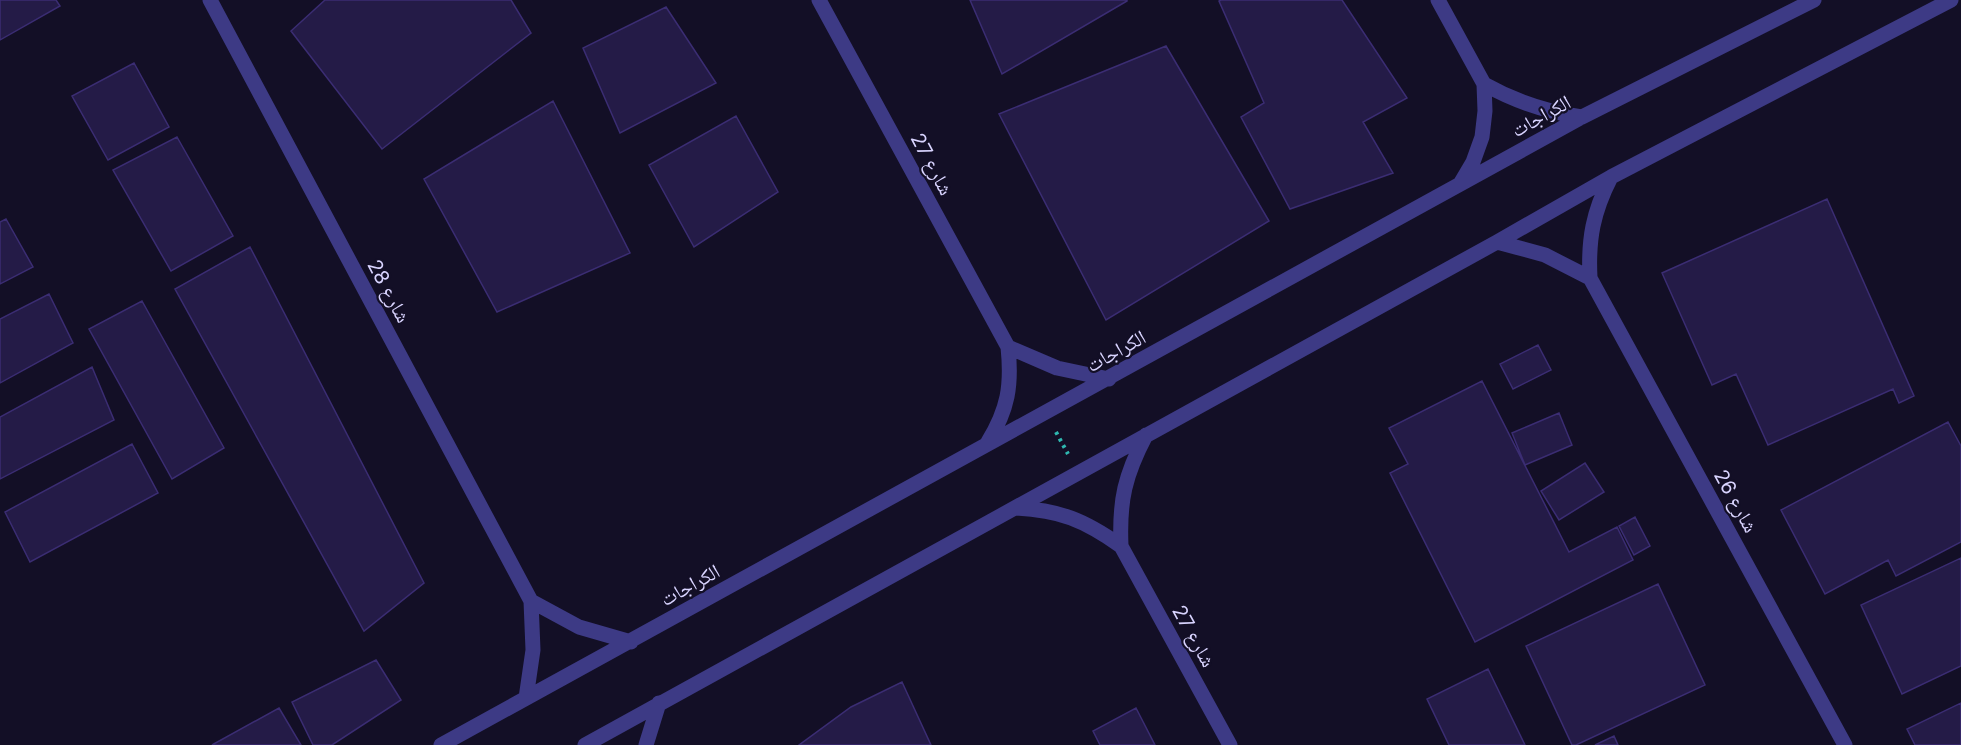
<svg xmlns="http://www.w3.org/2000/svg" width="1961" height="745" viewBox="0 0 1961 745" font-family="Inter,'Noto Naskh Arabic',sans-serif">
<rect width="100%" height="100%" fill="#130f26"/>
<path fill="#241b47" stroke="#3b2d73" stroke-width="1.5" d="M0,0H56L60,6L0,40Z
M325,0H511L531,33L382,149L291,31Z
M970,0H1127V1L1002,74Z
M1221,0H1342L1407,98L1363,122L1393,173L1290,209L1241,117L1264,103L1219,1Z
M666,7L716,83L620,133L583,48Z
M1166,46L1269,221L1106,320L999,114Z
M134,63L169,127L108,160L72,96Z
M553,101L630,253L497,312L424,179Z
M736,116L778,192L694,247L649,165Z
M177,137L233,236L171,271L113,170Z
M1827,199L1914,396L1899,403L1893,389L1768,445L1736,374L1712,385L1662,273Z
M6,219L33,267L0,284V222Z
M250,247L424,583L364,631L175,289Z
M49,294L73,343L0,383V319Z
M142,301L224,448L172,479L89,329Z
M1538,345L1551,370L1513,389L1500,364Z
M92,367L114,420L0,479V417Z
M1482,381L1569,552L1617,527L1633,560L1475,642L1390,473L1408,464L1389,428Z
M1559,413L1572,445L1525,465L1512,433Z
M1948,422L1961,446V542L1896,576L1888,560L1825,594L1781,510Z
M132,444L158,493L30,562L5,512Z
M1585,463L1604,492L1559,520L1541,491Z
M1635,517L1650,546L1634,555L1619,526Z
M1961,558V666L1902,694L1861,605Z
M1658,584L1705,685L1576,745H1572L1526,646Z
M376,660L401,700L332,745H313L292,702Z
M1488,669L1525,745H1449L1427,699Z
M902,682L931,745H799L851,707Z
M1961,703V745H1915L1907,729Z
M279,708L301,745H212Z
M1136,708L1155,745H1100L1093,731Z
M1614,736L1618,745H1595Z"/>
<g fill="none" stroke-linecap="round" stroke-linejoin="round">
<path stroke="#2fb8b0" stroke-width="4" stroke-dasharray="3 4.5" stroke-linecap="butt" d="M1056,432L1068,454"/>
<path stroke="#3d3a85" stroke-width="15" d="M210,0L531,601L533,650L526,698
M819,0L1008,347C1012,386 1008,409 988,442
M1438,0L1484,84L1485,111L1482,137L1473,162L1460,184
M1484,84C1516,102 1546,112 1582,117
M1611,177C1593,212 1588,239 1590,278L1845,745
M1497,242L1545,255L1590,278
M1008,347L1057,368L1109,379
M1015,508C1060,510 1084,520 1121,546L1230,745
M1121,546C1119,500 1125,475 1146,435
M531,601L579,627L631,642
M441,745L1582,117L1814,0
M585,745L1497,242L1611,177L1951,0
M646,745L659,703"/>
</g>
<g text-anchor="middle" stroke-width="4.5" stroke-linejoin="round" paint-order="stroke">
<g font-size="20" fill="#d9d4ff" stroke="#130f26">
<text transform="translate(1541 116) rotate(-29)" y="7">الكراجات</text>
<text transform="translate(932 164) rotate(62)" y="7">شارع 27</text>
<text transform="translate(389 291) rotate(62)" y="7">شارع 28</text>
<text transform="translate(1116 351) rotate(-29)" y="7">الكراجات</text>
<text transform="translate(1736 501) rotate(61)" y="7">شارع 26</text>
<text transform="translate(690 585) rotate(-29)" y="7">الكراجات</text>
<text transform="translate(1194 636) rotate(61)" y="7">شارع 27</text>
</g>
</g>
</svg>
